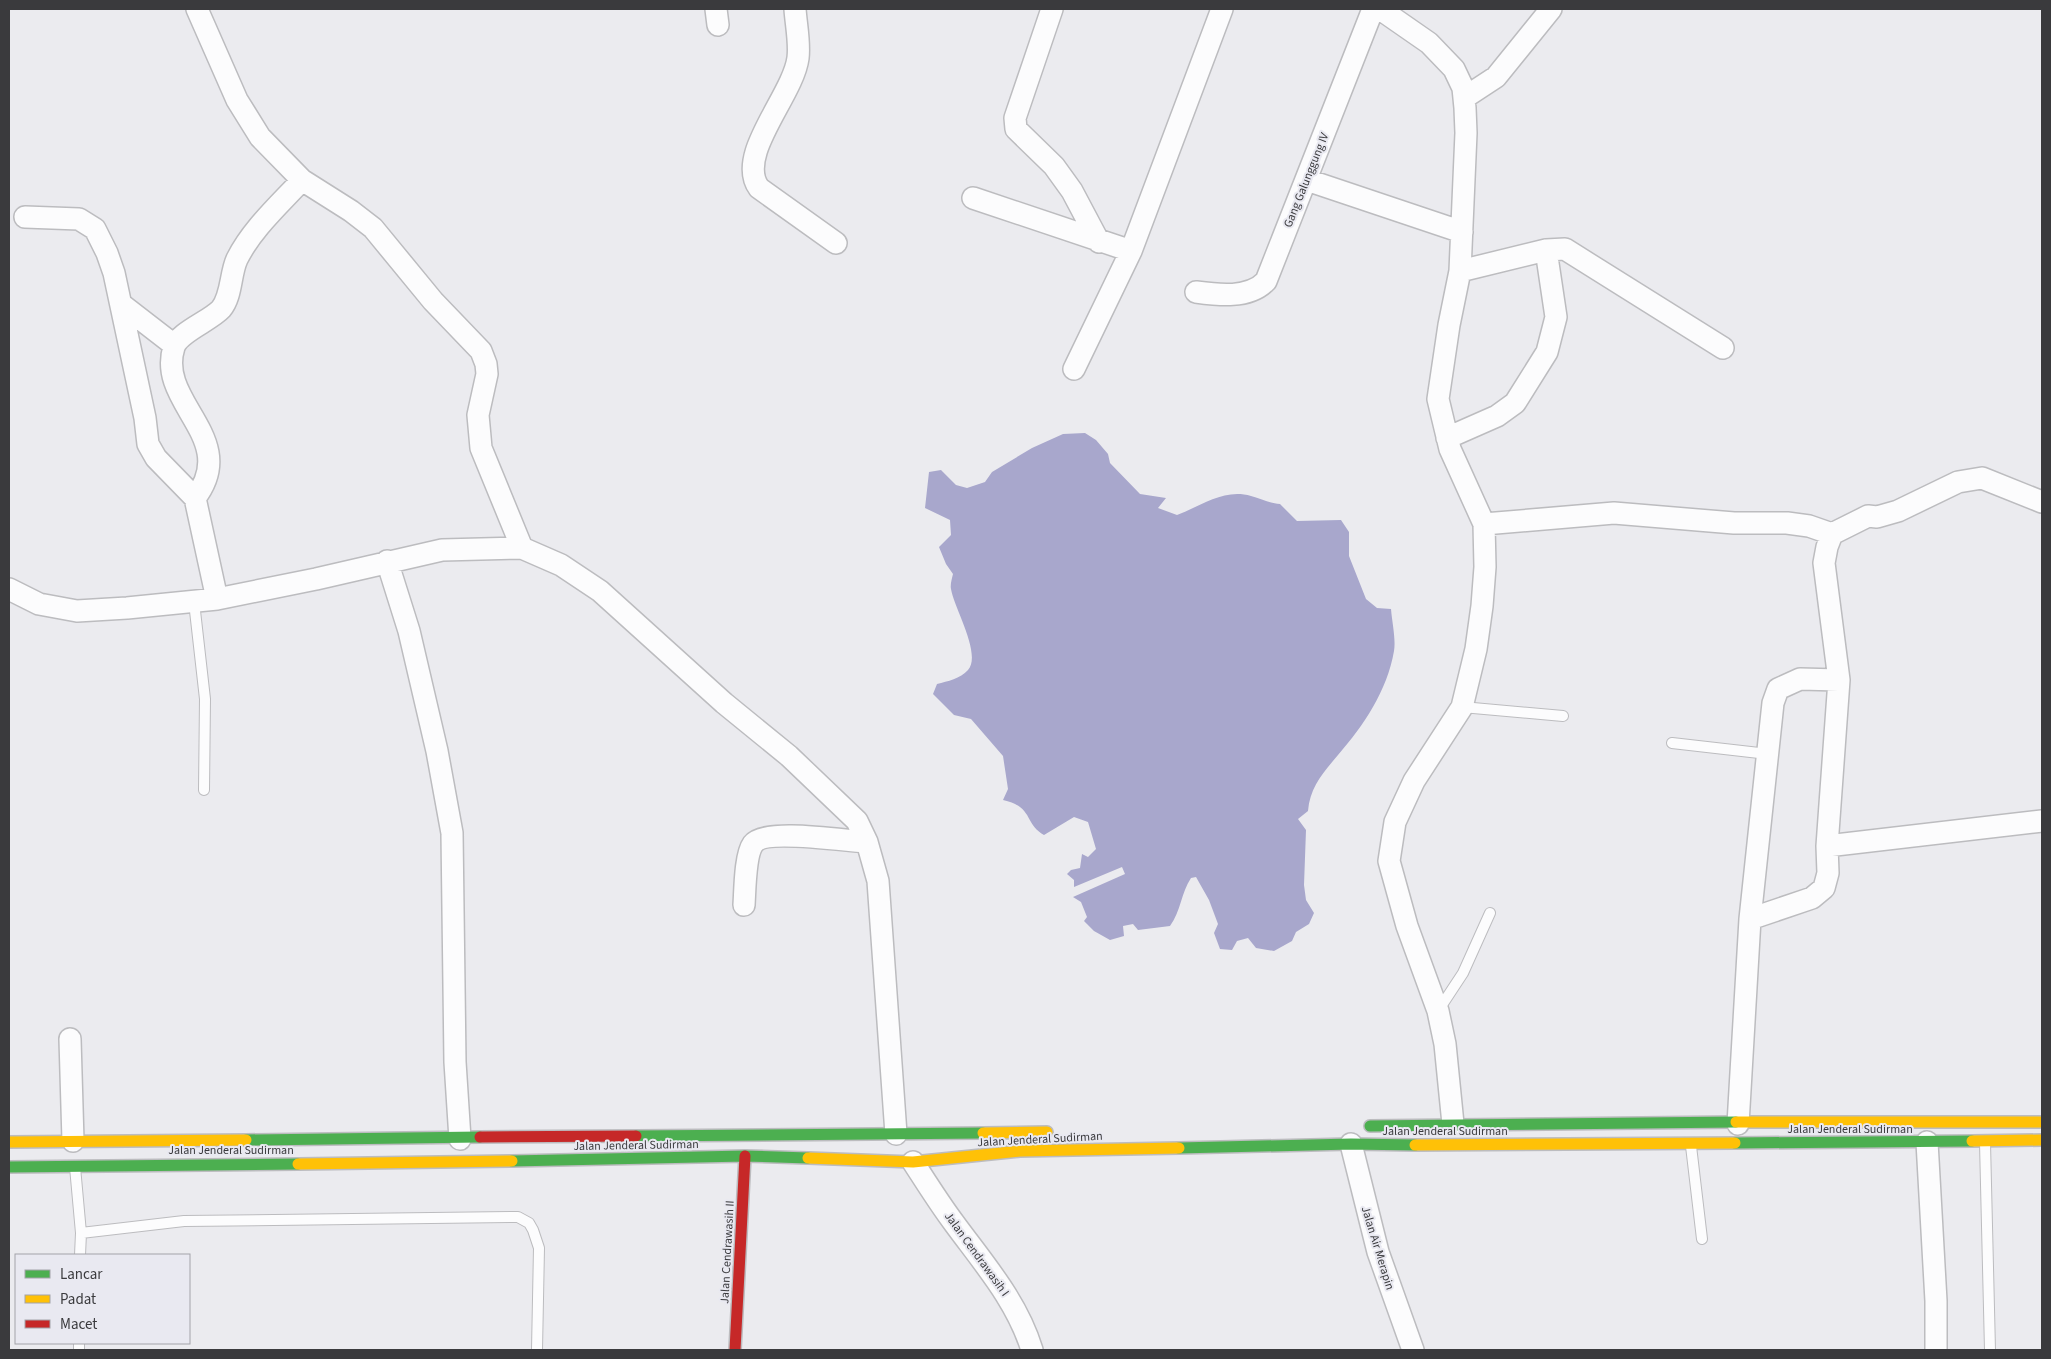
<svg xmlns="http://www.w3.org/2000/svg" width="2051" height="1359" viewBox="0 0 2051 1359" font-family="'Source Sans 3',sans-serif">
<rect width="100%" height="100%" fill="#ebebef"/>
<path fill="#a8a7cc" d="M1085,433L1096,440L1108,454L1110,463L1140,494L1166,498L1158,508L1177,515C1201,506 1224,488 1251,496C1262,499 1268,503 1280,504L1297,521L1341,520L1349,532V556L1366,599L1377,608L1391,609C1392,622 1396,639 1394,651C1387,691 1364,725 1338,755C1323,773 1310,787 1308,811L1298,819L1306,830L1304,885L1306,900L1314,913L1309,924L1296,932L1292,941L1274,951L1256,948L1248,938L1237,941L1232,950L1220,949L1214,933L1218,924L1209,900L1196,877L1191,878C1181,893 1181,911 1170,926L1138,930L1133,924L1123,926L1124,936L1110,940L1094,931L1084,921L1087,917L1081,902L1073,897L1125,874L1122,867L1074,887V880L1067,874L1071,870L1080,868L1082,854L1088,857L1096,849L1088,822L1074,817L1044,835C1024,824 1034,807 1003,800L1008,789L1003,756L971,719L954,715L933,694L937,684C948,681 960,679 968,670C982,654 954,608 951,589C950,585 952,578 953,574L946,564L939,547L951,535L950,520L925,508L929,472L941,470L956,485L967,488L985,482L992,472L1032,448L1063,434Z"/>
<g fill="none" stroke-linecap="round" stroke-linejoin="round">
<defs>
<path id="lane" d="M194,602L205,699L204,790
M1462,707L1563,716
M1672,743L1768,754
M1438,1011L1463,973L1490,913
M1985,1143L1990,1350
M1691,1146L1702,1239
M75,1167L81,1233L80,1255
M81,1233L184,1221L518,1217L529,1223L533,1230L539,1248L537,1350
M79,1350V1343"/>
<path id="street" d="M197,9L237,100L260,137L302,180L351,211L373,228L433,301L481,351L486,364L487,374L478,415L481,448L522,548
M716,9L718,25
M795,9C796,24 800,43 798,58C793,96 735,155 759,188L836,243
M1052,9L1015,118L1016,129L1054,166L1072,191L1099,242
M1380,9L1429,43L1454,69L1463,88L1465,108L1466,133L1460,271L1449,325L1438,399L1450,449L1484,524L1485,567L1482,606L1476,649L1462,707L1414,781L1395,822L1389,861L1407,926L1438,1011L1445,1044L1453,1124
M1464,98L1496,77L1551,9
M1307,180L1462,232
M973,198L1131,251
M25,217L79,219L95,229L107,253L114,273L145,418L148,444L156,458L195,498L217,599
M1460,271L1546,250L1565,249L1723,348
M1196,292C1218,295 1249,299 1266,281L1373,9
M121,304L174,345
M1074,369L1131,251L1222,9
M1447,438L1497,416L1515,403L1547,352L1556,317L1546,250
M195,498C241,438 156,403 174,347C179,332 210,321 221,309C232,296 230,274 237,259C252,229 279,205 302,180
M1484,524L1614,513L1734,523H1787L1809,526L1832,534
M387,561L409,631L437,751L452,833L455,1062L460,1139
M9,589L39,604L77,611L127,608L217,599L316,579L442,550L522,548L561,565L600,591L724,703L789,756L857,821L867,842L878,881L896,1134
M1827,846L2042,821
M744,905C745,890 745,855 753,844C765,828 846,841 867,842
M1750,919L1773,703L1778,689L1800,679L1839,680
M70,1039L73,1141
M1738,1124L1750,919L1812,898L1824,888L1828,873L1827,846L1839,680L1824,563L1827,547L1832,534L1868,516L1877,517L1898,511L1958,482L1982,478L2042,502
M1927,1142L1936,1301V1350
M1351,1144L1378,1252L1413,1350
M913,1162C926,1182 939,1203 954,1223C984,1264 1017,1301 1032,1350"/>
<path id="fast" d="M1370,1126L1736,1122
M636,1136L983,1133
M246,1140L480,1137
M1735,1143L1972,1141
M1179,1148L1351,1144L1415,1145
M512,1161L745,1156L808,1158
M9,1167L298,1164"/>
<path id="slow" d="M1736,1122H2040
M983,1133L1047,1132
M1972,1141L2042,1140
M9,1142L246,1140
M1415,1145L1735,1143
M808,1158L913,1162L1020,1151L1179,1148
M298,1164L512,1161"/>
<path id="jam" d="M480,1137L636,1136
M735,1350L745,1156"/>
</defs>
<use href="#lane" stroke="#bcbcbf" stroke-width="12"/>
<use href="#street" stroke="#bcbcbf" stroke-width="24"/>
<use href="#fast" stroke="#bcbcbf" stroke-width="14"/>
<use href="#slow" stroke="#bcbcbf" stroke-width="14"/>
<use href="#jam" stroke="#bcbcbf" stroke-width="14"/>
<use href="#lane" stroke="#fcfcfd" stroke-width="10"/>
<use href="#street" stroke="#fcfcfd" stroke-width="21"/>
<use href="#fast" stroke="#4caf50" stroke-width="11"/>
<use href="#slow" stroke="#ffc107" stroke-width="11"/>
<use href="#jam" stroke="#c62828" stroke-width="11"/>
</g>
<g text-anchor="middle" stroke-width="4" stroke-linejoin="round" paint-order="stroke">
<g font-size="12" fill="#3a3a3d" stroke="#e9e9f1">
<text transform="translate(1306 180) rotate(-68)" y="4">Gang Galunggung IV</text>
<text x="1850" y="1133">Jalan Jenderal Sudirman</text>
<text x="1445" y="1135">Jalan Jenderal Sudirman</text>
<text transform="translate(1040 1139) rotate(-3)" y="4">Jalan Jenderal Sudirman</text>
<text transform="translate(636 1145) rotate(-1)" y="4">Jalan Jenderal Sudirman</text>
<text x="231" y="1154">Jalan Jenderal Sudirman</text>
<text transform="translate(1378 1248) rotate(73)" y="4">Jalan Air Merapin</text>
<text transform="translate(727 1252) rotate(-87)" y="4">Jalan Cendrawasih II</text>
<text transform="translate(977 1254) rotate(54)" y="4">Jalan Cendrawasih I</text>
</g>
</g>
<rect width="2051" height="1359" fill="none" stroke="#3a3a3d" stroke-width="20"/>
<rect x="15" y="1254" width="175" height="90" fill="#e9e9f1" stroke="#a3a3a9"/>
<rect x="25" y="1270" width="25" height="8" fill="#4caf50" stroke="#a3a3a9"/>
<text x="60" y="1279" font-size="15" fill="#3a3a3d">Lancar</text>
<rect x="25" y="1295" width="25" height="8" fill="#ffc107" stroke="#a3a3a9"/>
<text x="60" y="1304" font-size="15" fill="#3a3a3d">Padat</text>
<rect x="25" y="1320" width="25" height="8" fill="#c62828" stroke="#a3a3a9"/>
<text x="60" y="1329" font-size="15" fill="#3a3a3d">Macet</text>
</svg>
